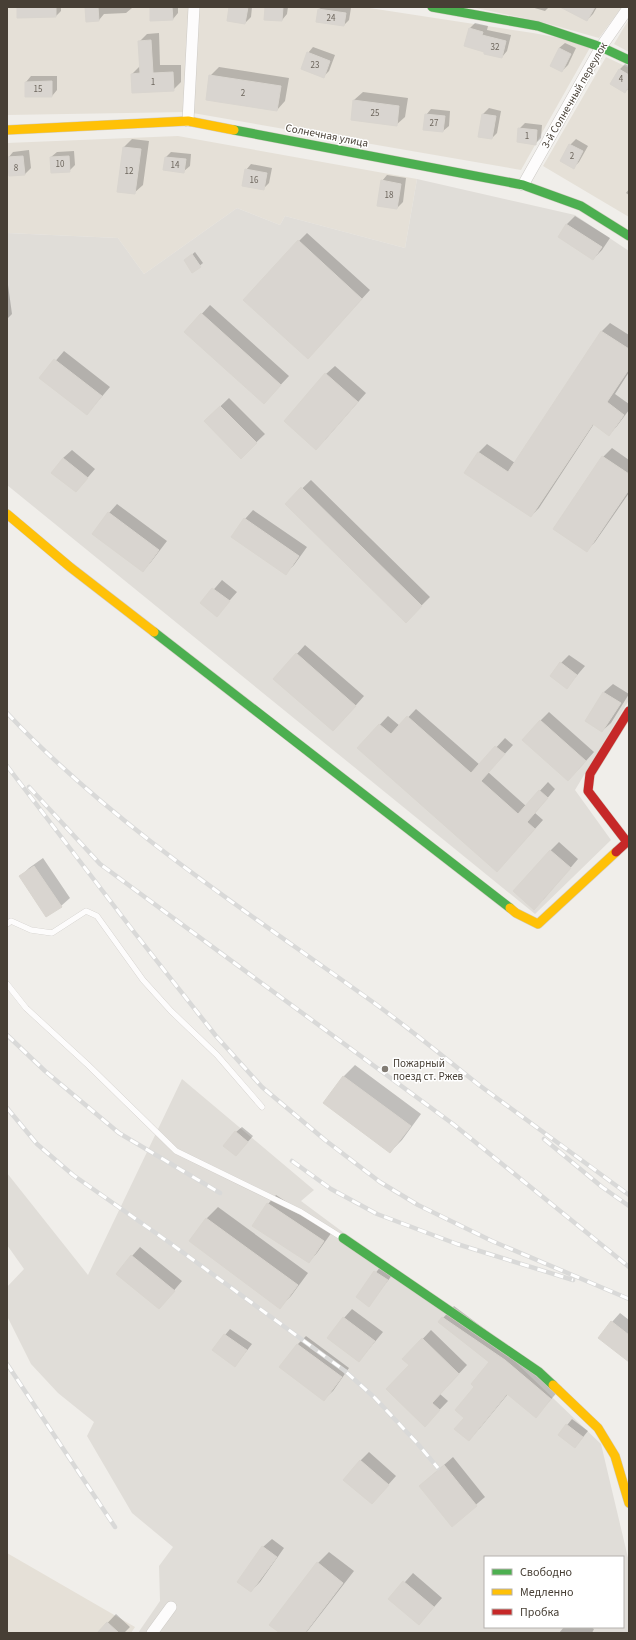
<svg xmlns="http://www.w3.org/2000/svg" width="636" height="1640" viewBox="0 0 636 1640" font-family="'Source Sans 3',sans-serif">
<rect width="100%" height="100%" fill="#f0eeea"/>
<path fill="#e5e0d7" d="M7,7H363L533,33L592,44L521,170L187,112L7,115Z
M471,7H622L599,38L542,22Z
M629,19V52L614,44Z
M606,57L629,68V217L543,166Z
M178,136L417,179L405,248L285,216L280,225L237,208L144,274L118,238L7,233V143Z
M7,1553L135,1627L131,1633H7Z"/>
<path fill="#e0ddd8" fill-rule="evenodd" d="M417,179L575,215L629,251V700L575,790L611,840L535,914L7,485V233L118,238L144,274L237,208L280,225L285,216L405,248Z
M182,1079L314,1190L301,1201L507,1354L601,1444L629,1562V1633H138L160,1601L159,1566L173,1547L132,1513L87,1436L94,1422L58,1393L31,1364L7,1316V1287L24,1269L7,1245V1173L88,1275ZM485,1557H623V1627H485Z"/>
<path fill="#0003" d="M18,7H61V11L56,16Z
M86,7H132V8L126,13L104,14L99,20Z
M151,7H178V13L173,19Z
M230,7H252L251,17L245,23Z
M266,7H288L287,14L282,20Z
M322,7L351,8L349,20L344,25L319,9Z
M531,7H549L545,11Z
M573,7H597L593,14L587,20Z
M475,23L488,26L487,30L511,35L507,51L502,57L470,28Z
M159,33L160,65H181V82L173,90L132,74L140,66L139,42L147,34Z
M565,43L576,48L568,65L562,71L559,48Z
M313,47L335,55L329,71L324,76L308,53Z
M625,64L629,66V88L625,92L620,69Z
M219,67L289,78L285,101L277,110L210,76Z
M31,76H57V90L52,96L26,82Z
M363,92L408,98L405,117L396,125L352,119L354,100Z
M489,108L501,111L497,133L492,138L479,136L483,114Z
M431,109L450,111L449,126L443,131L426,115Z
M525,123L542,125L541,138L535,144L519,129Z
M132,139L149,141L143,185L134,193L124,147Z
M576,139L588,146L579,162L574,167L570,145Z
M29,150L31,168L25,174L10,175L8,158L13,152Z
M74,151L75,165L69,171L51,157L57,152Z
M171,152L191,154L190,166L184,171L166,157Z
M251,164L272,168L269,183L263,189L246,170Z
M387,175L406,178L403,202L397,208L382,181Z
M629,189V195L626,193Z
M575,216L610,238L602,250L593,259L559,237L567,224Z
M307,233L370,290L316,349L299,241Z
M195,252L203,263L193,271L188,258Z
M8,285L12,314L7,319V286Z
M210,305L289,376L272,394L185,332Z
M610,323L629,335V372L615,394L629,404V410L617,426L609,435L594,424L539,508L531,516L478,453L487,444L515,463L602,331Z
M64,351L110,387L87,414L41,378Z
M335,366L366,393L325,440L326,374Z
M229,398L265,434L241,457L205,421Z
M612,448L629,460V493L595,542L587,550L554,528L603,457Z
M72,450L95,469L76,491L63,458Z
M311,480L430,597L406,621L286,504Z
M117,504L167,541L151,562L143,571L109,513Z
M253,510L307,547L294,565L286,573L245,519Z
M222,580L237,592L217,615L202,603Z
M305,645L364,696L342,721L275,678Z
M569,655L585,666L567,687L561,663Z
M613,684L629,694L611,723L602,731L586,721L604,692Z
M416,709L480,765L505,738L513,745L488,772L526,806L548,782L555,789L535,813L543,820L497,871L358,748L388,716L400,726Z
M549,712L594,752L577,771L540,721Z
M559,842L578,859L543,900L550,851Z
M43,858L70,898L61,906L21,876L29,868Z
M355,1065L421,1114L402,1140L390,1152L324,1103L344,1076Z
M242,1127L253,1136L236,1155V1132Z
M276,1195L332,1232L317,1253L309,1262L268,1204Z
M218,1207L308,1273L291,1296L280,1307L190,1241L207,1218Z
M140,1247L182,1281L159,1308L117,1273Z
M381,1266L393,1274L369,1305L357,1297Z
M454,1306L562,1387L536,1416L508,1394L480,1428L469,1440L465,1418L475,1387L490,1362L443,1318Z
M352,1309L383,1332L359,1361L344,1318Z
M620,1313L629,1320V1360L612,1322Z
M230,1329L252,1344L235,1366L213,1350Z
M431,1330L467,1365L440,1394L448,1401L425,1425L410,1365L404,1359Z
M306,1336L349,1368L333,1391L324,1399L298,1344Z
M572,1419L588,1431L575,1447L559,1435Z
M369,1452L396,1476L380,1494L360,1461Z
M453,1457L485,1497L452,1525L420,1486Z
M272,1539L284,1548L260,1582L251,1591L263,1547Z
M329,1552L354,1571L306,1633H282L318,1563Z
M413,1573L442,1598L419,1624L390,1599Z
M116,1614L130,1627L124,1633H98Z
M564,1627H591L594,1629L592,1633H559Z"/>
<path fill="#d9d5d0" stroke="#d9d5cf" d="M17,7H56V17L17,18Z
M85,7H98L99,21L86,22Z
M150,7H172L173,20L150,21Z
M229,7H248L245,24L227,21Z
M265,7H283L282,21L264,20Z
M560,7H595L587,21Z
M318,9L346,13L344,26L316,22Z
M469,28L483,32L482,35L506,41L502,58L484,54V52L464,46Z
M151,40L153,73L173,72L174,91L132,93L131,74L140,73L138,41Z
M559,48L571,54L562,72L550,66Z
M307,52L330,61L324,78L301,69Z
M619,69L629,75V86L625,93L610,84Z
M209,75L281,86L277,111L206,100Z
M52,81V97H25V82Z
M353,100L399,106L397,126L351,120Z
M425,114L445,116L443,132L423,130Z
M482,114L496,116L492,139L478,137Z
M518,128L537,130L536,145L517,142Z
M569,144L583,151L574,169L560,161Z
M123,147L141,149L135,194L117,192Z
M23,156L25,175L9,176L7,157Z
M69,156L70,172L51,173L50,157Z
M165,157L186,159L184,173L163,170Z
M245,169L267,173L264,190L242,186Z
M381,180L401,184L397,209L377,206Z
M566,224L602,247L593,260L558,237Z
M298,240L362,299L308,359L243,300Z
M192,254L201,267L192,273L184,260Z
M201,313L281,385L264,404L184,332Z
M601,331L629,349V369L607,402L624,415L609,436L593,424L531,517L464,473L478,452L508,472Z
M54,359L102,396L87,415L39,378Z
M325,373L358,402L316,450L284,421Z
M220,406L257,443L241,459L204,421Z
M602,456L629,474V490L587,552L553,529Z
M63,458L88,478L76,492L51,473Z
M301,487L422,606L406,623L285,504Z
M108,512L159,550L143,572L92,534Z
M244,518L299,556L286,575L231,537Z
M212,588L230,601L217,617L200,603Z
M296,653L356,706L333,731L273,679Z
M560,662L577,675L567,689L550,676Z
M603,692L621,703L602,732L585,721Z
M407,716L471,773L495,746L505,754L481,781L518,814L539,790L548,798L527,822L535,829L497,872L357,748L379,724L391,734Z
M540,720L586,761L568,781L522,740Z
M550,850L571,868L534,910L513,891Z
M34,866L62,907L46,917L19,876Z
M343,1076L411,1126L390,1153L323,1103Z
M235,1131L248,1142L236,1156L223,1146Z
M267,1203L324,1241L309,1263L252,1226Z
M206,1218L298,1285L280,1309L189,1241Z
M131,1255L175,1291L159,1309L116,1274Z
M374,1271L388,1280L369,1307L356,1297Z
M343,1317L375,1341L359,1362L327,1338Z
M442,1317L505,1360L551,1399L536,1418L507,1394L469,1441L454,1429L464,1418L455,1410L474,1387L471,1384L489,1362L438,1322Z
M611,1321L629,1335V1362L598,1338Z
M224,1334L247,1350L235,1367L212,1350Z
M422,1338L459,1374L432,1403L440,1410L425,1427L386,1389L409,1365L402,1359Z
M297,1344L342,1377L324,1401L279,1367Z
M566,1424L583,1437L575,1448L558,1435Z
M360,1460L389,1485L372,1504L343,1480Z
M444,1465L477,1506L452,1527L419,1486Z
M262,1546L277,1557L251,1592L237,1582Z
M317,1562L343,1583L305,1633H280L269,1625Z
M403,1581L434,1607L419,1625L388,1599Z
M107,1622L119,1633H97Z"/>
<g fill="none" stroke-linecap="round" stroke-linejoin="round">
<defs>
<path id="lane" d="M7,924L11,921L31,930L52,933L86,911L97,916L143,980L171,1011L217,1055L262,1107
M7,984L26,1008L88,1065L176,1151L301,1212L341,1237"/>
<path id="street" d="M188,121L194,7
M523,185L601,47L629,7
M152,1633L171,1607"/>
<path id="fast" d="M432,7L538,26L601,47L629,60
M234,130L523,185L581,206L629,236
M154,632L510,908
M343,1238L539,1372L553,1385"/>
<path id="slow" d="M7,130L188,121L234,130
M7,514L70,567L154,632
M510,908L516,913L538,924L616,852
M553,1385L598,1428L615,1456L629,1503"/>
<path id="jam" d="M616,852L627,842L588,791L590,774L629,711"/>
</defs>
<use href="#lane" stroke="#cdcac6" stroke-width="6"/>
<use href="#street" stroke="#cdcac6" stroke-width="12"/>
<use href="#fast" stroke="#d2ccc1" stroke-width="10"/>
<use href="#slow" stroke="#d2ccc1" stroke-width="10"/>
<use href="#jam" stroke="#d2ccc1" stroke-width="10"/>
<use href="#lane" stroke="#fdfcfc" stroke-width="5.5"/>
<use href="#street" stroke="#fdfcfc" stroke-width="11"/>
<use href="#fast" stroke="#4caf50" stroke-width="9"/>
<use href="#slow" stroke="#ffc107" stroke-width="9"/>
<use href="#jam" stroke="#c62828" stroke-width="9"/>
<defs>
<path id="rail" d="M7,713C111,823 240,907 363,995C403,1023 441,1055 479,1085C529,1122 579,1158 629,1195
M7,766L134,932L216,1036L262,1087L325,1140L380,1182L418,1205L492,1241L629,1299
M29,787L100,864L453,1124L629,1267
M7,1035L45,1071L119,1133L220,1193
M7,1108L37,1144L73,1175L170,1243L345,1371L375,1398L417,1443L438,1468
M544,1139L602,1187L629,1206
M292,1161L331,1189L377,1214L457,1244L573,1280
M7,1364L115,1527"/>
</defs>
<use href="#rail" stroke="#d9d9d8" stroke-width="4.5"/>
<use href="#rail" stroke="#fff" stroke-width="3" stroke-dasharray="9" stroke-linecap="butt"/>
</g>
<circle fill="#827c74" stroke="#fff" stroke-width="1.5" cx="385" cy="1069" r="4"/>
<g text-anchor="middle" stroke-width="3" stroke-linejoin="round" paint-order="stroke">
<g font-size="9" fill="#6d665d">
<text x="331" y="21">24</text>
<text x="495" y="50">32</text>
<text x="315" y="68">23</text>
<text x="621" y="82">4</text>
<text x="153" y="85">1</text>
<text x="38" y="92">15</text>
<text x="243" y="96">2</text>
<text x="375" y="116">25</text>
<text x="434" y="126">27</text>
<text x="527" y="139">1</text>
<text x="572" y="159">2</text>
<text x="60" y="167">10</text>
<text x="175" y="168">14</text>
<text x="16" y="171">8</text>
<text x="129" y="174">12</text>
<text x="254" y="183">16</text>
<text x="389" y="198">18</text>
</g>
<g font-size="11" fill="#473f35" stroke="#fff">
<text transform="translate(574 95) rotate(-60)" y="4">3-й Солнечный переулок</text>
<text transform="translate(327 135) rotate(11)" y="4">Солнечная улица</text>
</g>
<g font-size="11" fill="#473f35" stroke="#fff" text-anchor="start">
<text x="393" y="1067">Пожарный<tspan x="393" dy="13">поезд ст. Ржев</tspan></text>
</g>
</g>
<rect width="636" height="1640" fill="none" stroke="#473f35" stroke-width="16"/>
<rect x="484" y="1556" width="140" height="72" fill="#ffffff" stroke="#b5b2ae"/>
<rect x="492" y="1569" width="20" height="6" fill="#4caf50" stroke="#b5b2ae"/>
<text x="520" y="1576" font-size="12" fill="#473f35">Свободно</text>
<rect x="492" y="1589" width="20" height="6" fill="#ffc107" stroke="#b5b2ae"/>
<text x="520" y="1596" font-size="12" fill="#473f35">Медленно</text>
<rect x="492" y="1609" width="20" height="6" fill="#c62828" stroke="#b5b2ae"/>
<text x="520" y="1616" font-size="12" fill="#473f35">Пробка</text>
</svg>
